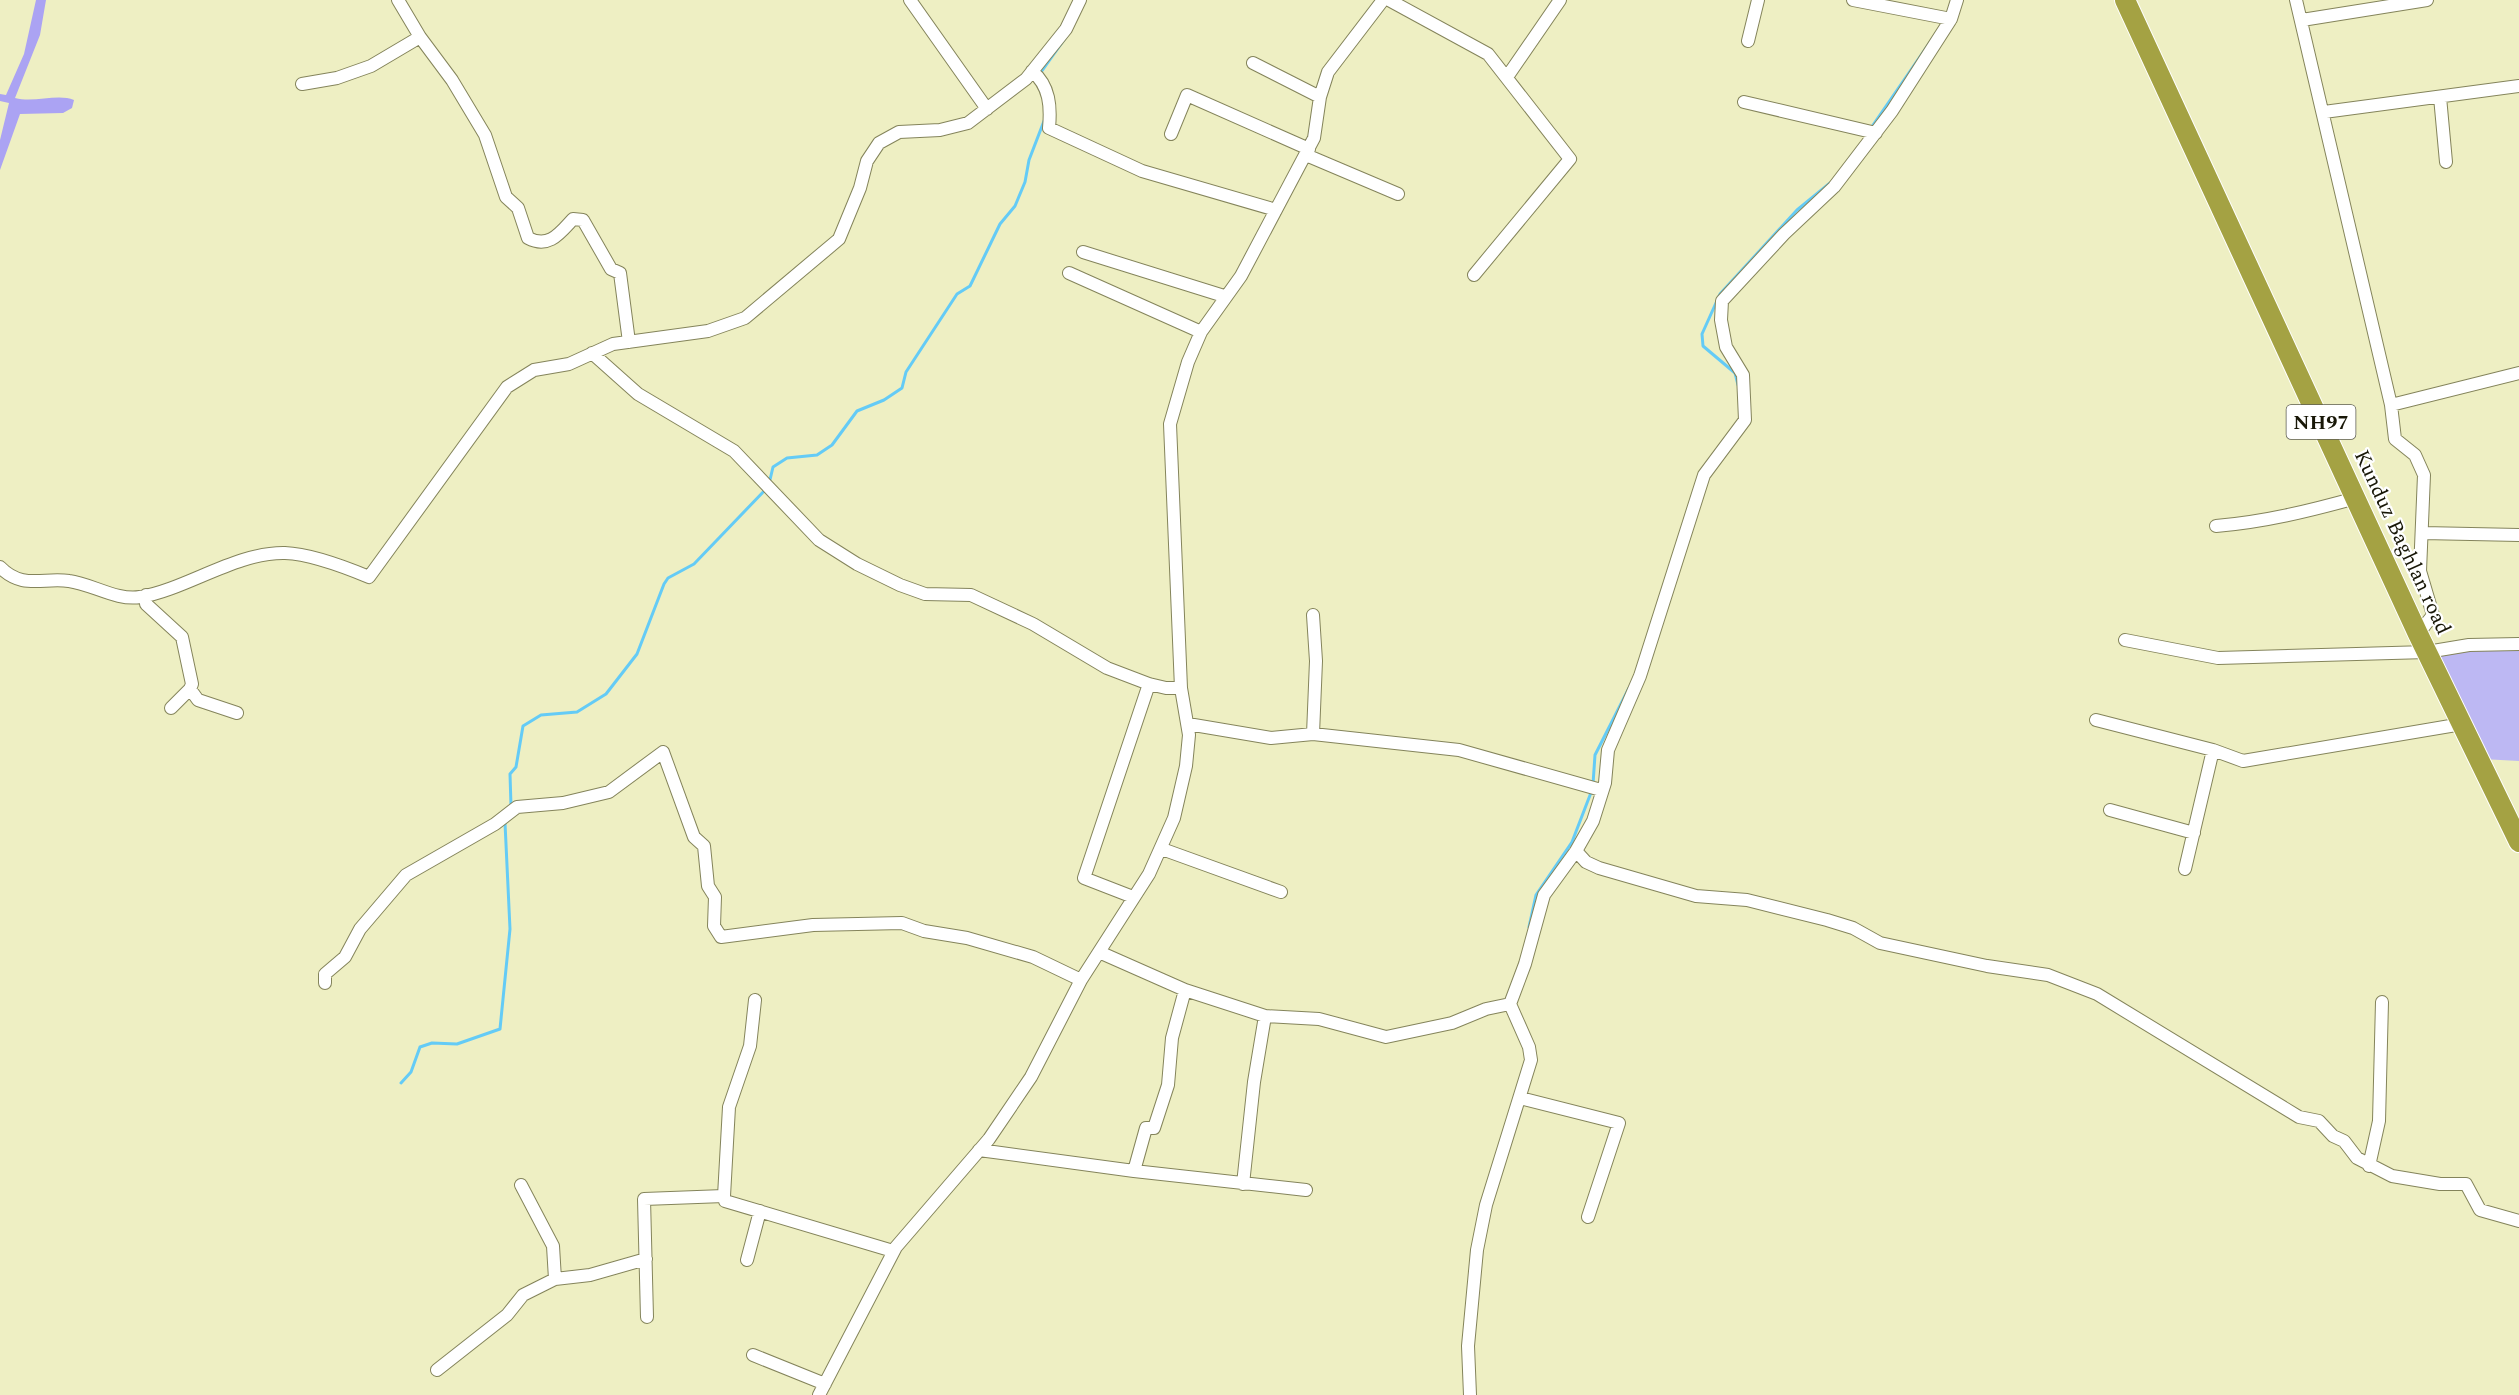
<svg xmlns="http://www.w3.org/2000/svg" width="2519" height="1395" viewBox="0 0 2519 1395" font-family="Spectral,serif">
<rect width="100%" height="100%" fill="#eeefc3"/>
<path fill="#bdb8f3" d="M2519,647V761L2482,759L2430,654Z"/>
<path fill="#aba3f3" d="M36,0H46L40,35L15,98C35,103 58,93 74,100L72,108L63,113L20,114L0,170V140L9,103L0,101V94L6,95L24,54Z"/>
<g fill="none" stroke-linecap="round" stroke-linejoin="round">
<path stroke="#64cbf6" stroke-width="3" d="M1039,75L1066,37
M1871,128L1937,32
M1738,385L1735,373L1703,346L1702,334L1720,294L1797,210L1830,183
M769,484L773,467L787,458L817,455L832,445L857,411L884,400L902,388L906,372L957,294L970,286L1000,224L1015,206L1025,182L1029,160L1044,121
M1593,784L1595,755L1629,688
M511,806L510,774L516,767L523,726L541,715L577,712L606,694L637,654L664,584L668,578L694,564L766,489
M1529,927L1536,895L1572,842L1592,790
M401,1083L411,1072L420,1047L432,1043L457,1044L500,1029L510,929L505,823"/>
<defs>
<path id="minor" d="M398,0L420,37
M910,0L987,109
M1389,0L1488,54L1570,159L1474,275
M1853,0L1951,19
M2296,0L2391,405L2395,439L2415,455L2424,475L2420,571L2433,615L2418,634
M2302,20L2427,0
M1748,41L1758,0
M1253,63L1320,97
M1032,71C1050,86 1051,107 1049,128L1142,171L1276,210
M1507,77L1560,0
M302,84L337,78L371,66L420,37L452,80L485,135L506,197L518,208L528,238C549,249 560,233 573,219L583,220L611,269L620,273L629,342
M2440,97L2446,162
M1744,102L1876,133
M2324,112L2519,86
M1171,134L1187,95L1309,149
M1306,155L1398,194
M1083,252L1224,296
M1069,273L1201,332
M592,353L638,394L734,451L819,540L857,564L900,585L925,594L971,595L1033,624L1107,668L1149,684L1166,688H1181
M2391,405L2519,373
M2216,526C2264,522 2309,511 2356,498
M2423,533L2519,535
M0,567C22,590 44,577 69,581C92,584 117,601 140,597C187,589 236,552 285,553C311,554 345,567 369,577L507,387L534,370L569,364L613,344L708,331L745,318L839,239L860,188L867,161L879,143L899,132L940,130L968,123L1026,79L1066,29L1080,0
M146,595V604L182,637L192,684L190,689L198,700L237,713
M1313,615L1316,661L1313,734
M2125,640L2218,658L2427,652L2469,645L2519,644
M171,708L190,689
M2096,720L2213,750L2243,761L2462,724
M1188,724L1271,738L1313,734L1459,750L1601,790
M2110,810L2194,833
M1162,849L1281,892
M1576,851L1586,862L1599,868L1696,896L1747,900L1827,920L1853,928L1880,943L1987,966L2048,975L2097,994L2299,1117L2319,1121L2333,1136L2344,1141L2357,1158L2392,1176L2440,1184H2466L2480,1210L2519,1221
M2185,869L2213,750
M1133,897L1084,878L1149,684
M1099,952L1185,990L1265,1016L1319,1019L1386,1037L1452,1023L1486,1009L1510,1004
M325,983V974L345,957L360,929L406,875L495,824L517,807L563,803L609,792L663,752L694,837L704,846L708,886L715,897L714,926L721,937L813,925L902,923L924,931L967,938L1033,957L1081,980
M1520,1098L1619,1123L1588,1217
M979,1150L1134,1171L1306,1190
M2369,1166L2379,1121L2382,1002
M1134,1171L1146,1128H1154L1168,1085L1172,1038L1185,990
M1243,1184L1254,1082L1265,1016
M724,1196L729,1107L750,1046L755,1000
M747,1260L760,1211
M555,1279L590,1275L646,1259
M647,1317L644,1199L724,1196L725,1201L893,1251
M753,1355L825,1384
M437,1370L507,1315L523,1295L555,1279L553,1246L521,1185
M819,1395L896,1247L989,1139L1031,1077L1081,980L1149,874L1174,818L1186,766L1189,735L1181,688L1170,424L1188,362L1201,332L1241,276L1314,138L1320,97L1328,72L1383,0
M1470,1395L1468,1346L1477,1250L1486,1205L1531,1060L1529,1047L1510,1004L1525,964L1544,895L1576,851L1593,821L1605,783L1608,750L1640,676L1704,475L1745,420L1743,375L1726,347L1721,320L1722,301L1784,234L1834,187L1892,111L1951,19L1957,0"/>
<path id="trunk" d="M2125,0L2418,634L2519,842"/>
</defs>
<use href="#minor" stroke="#84845b" stroke-width="14"/>
<use href="#trunk" stroke="#fff" stroke-width="22"/>
<use href="#minor" stroke="#fff" stroke-width="12"/>
<use href="#trunk" stroke="#a4a243" stroke-width="20"/>
</g>
<g text-anchor="middle" stroke-width="4.5" stroke-linejoin="round" paint-order="stroke">
<rect fill="#fff" stroke="#5d5d51" stroke-width="1.5" x="2286.5" y="405" width="69" height="34" rx="4.5"/>
<g font-size="20" font-weight="bold" fill="#181707">
<text x="2321" y="429">NH97</text>
</g>
<g font-size="21" fill="#181707" stroke="#fff">
<text transform="translate(2403 542) rotate(65)" y="7">Kunduz Baghlan road</text>
</g>
</g>
</svg>
